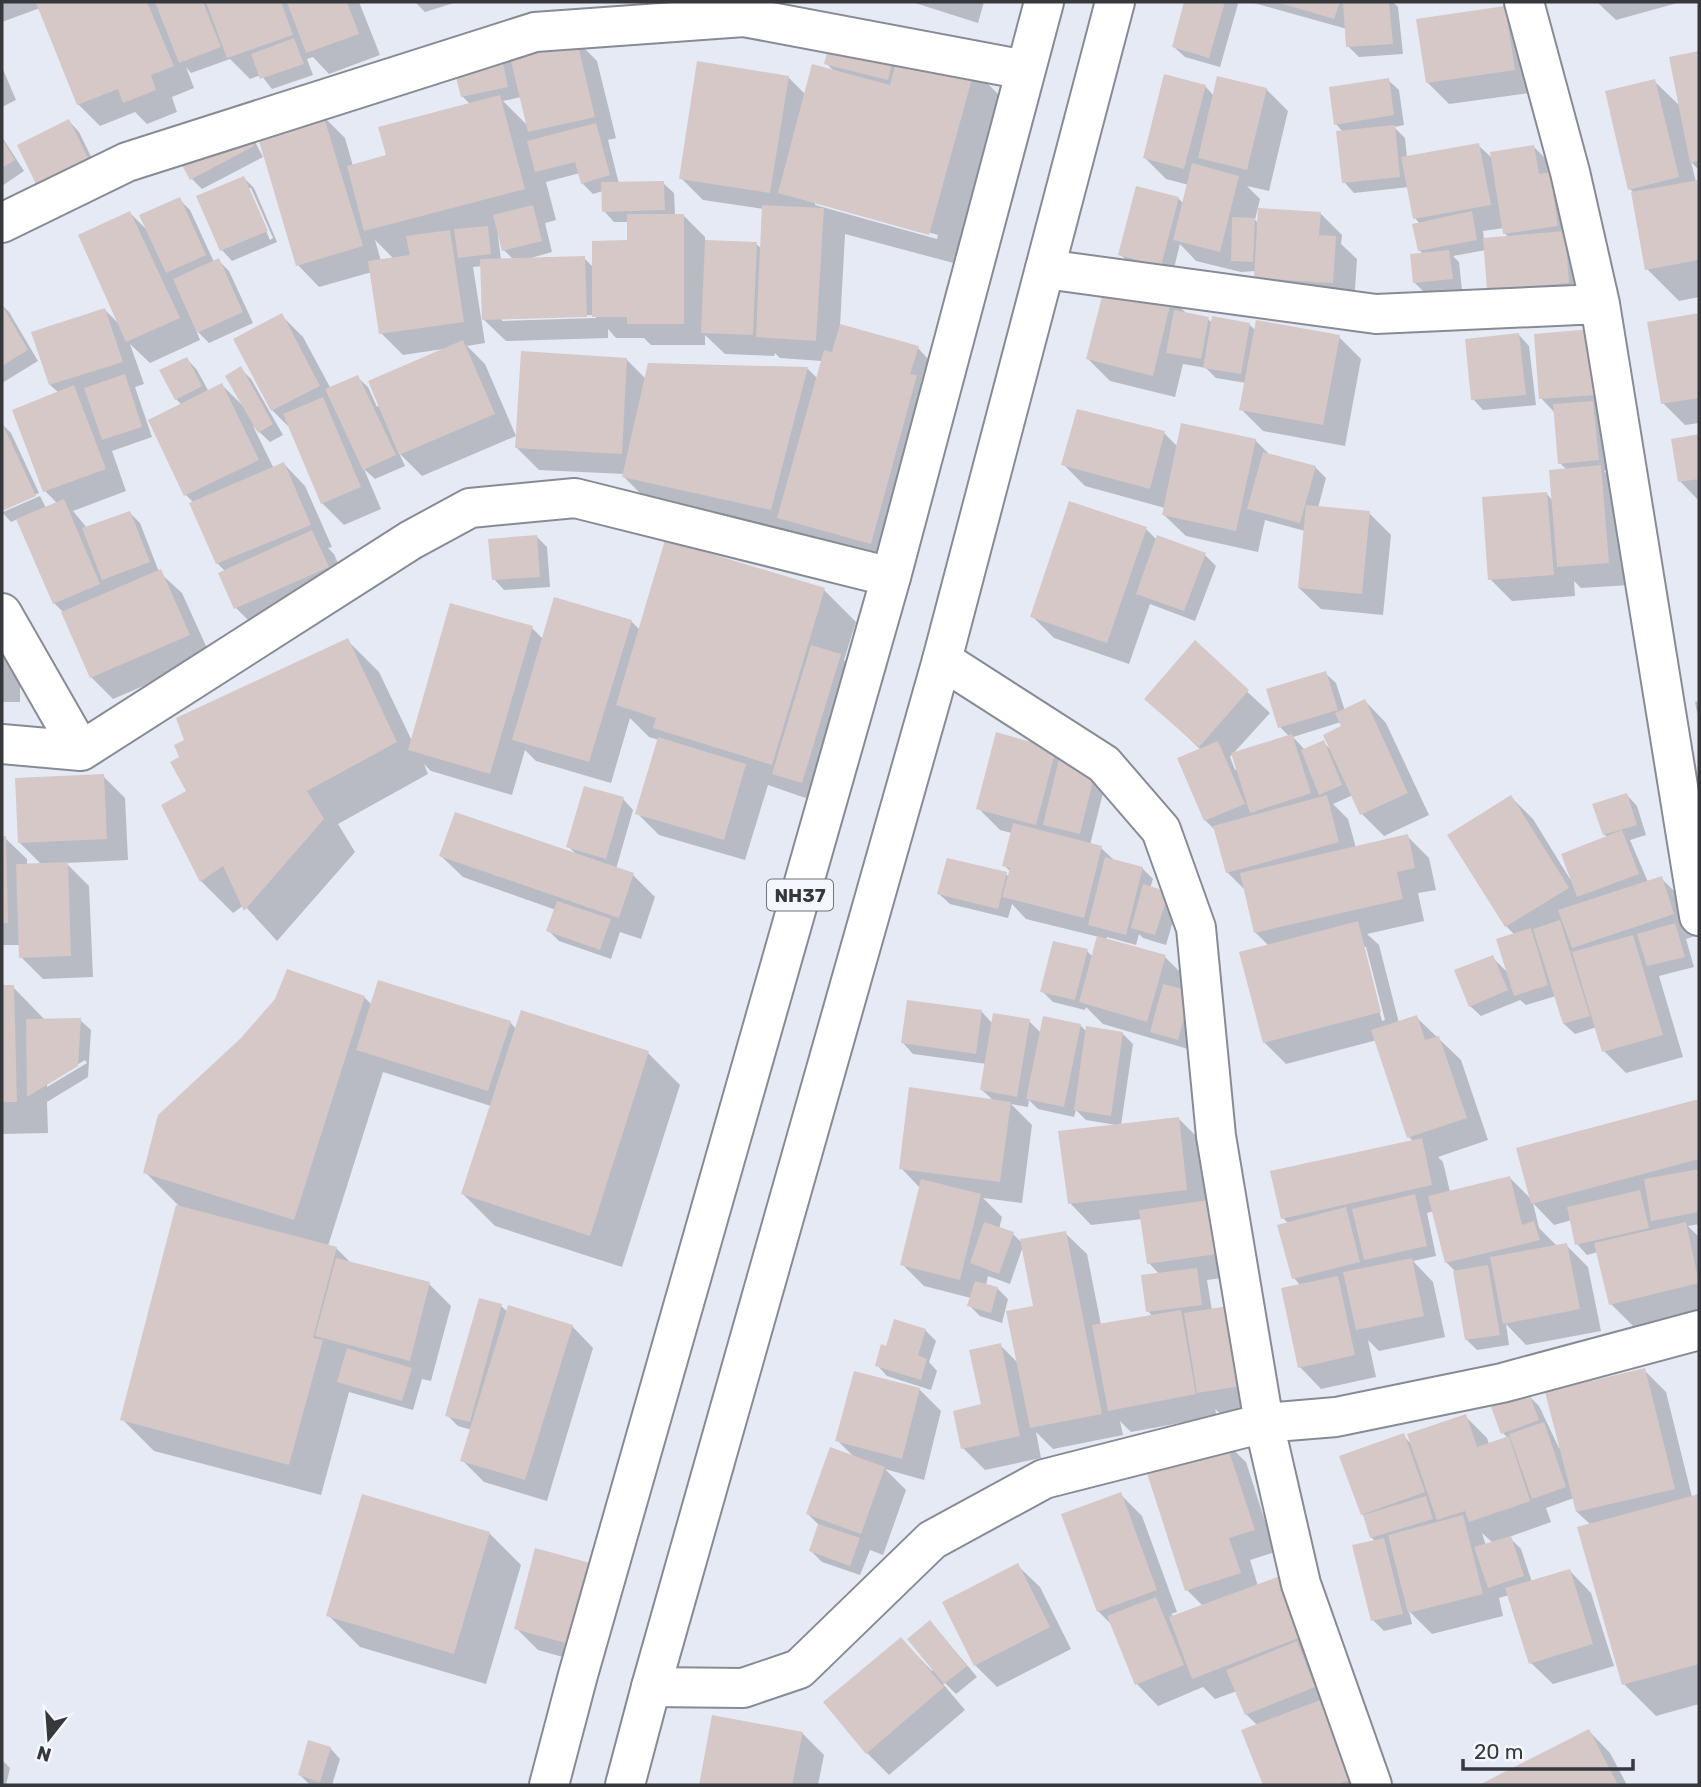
<svg xmlns="http://www.w3.org/2000/svg" width="1701" height="1787" viewBox="0 0 1701 1787" font-family="Rubik,sans-serif">
<rect width="100%" height="100%" fill="#e6eaf5"/>
<path fill="#0003" fill-rule="evenodd" d="M2,2H359L380,55L329,74L313,57L307,59L313,75L272,89L261,75L250,79L230,59L191,73L186,67L194,88L172,97L177,112L147,124L135,112L100,126L78,104L40,8L2,22Z
M415,2H457L425,12Z
M912,2H984L978,23Z
M1186,2H1236L1238,4L1220,67L1185,57L1174,47Z
M1250,2H1393L1398,7L1403,54L1359,57L1348,46L1347,29Z
M1597,2H1681L1616,20Z
M1505,8L1527,30L1536,92L1449,104L1427,82Z
M836,25L974,70L1006,102L961,265L845,234L840,326L918,348L928,359L921,382L948,409L903,575L656,509L624,477V474L539,470L517,448L626,359L646,379L649,365L808,369L817,378L822,361L780,358L775,353L774,356L725,354L705,335V345H651L644,338H616L608,329V338L506,341L481,317H484L482,266L473,267L485,343L467,346L485,364L516,436L422,476L399,453L405,466L375,479L364,469L381,509L344,525L322,503L291,429L270,408L281,315L303,337L331,389L357,377L368,387L377,407L443,349L403,355L381,333L372,272L319,287L298,265L323,116L345,138L353,166L388,156L471,105L462,96L453,55L575,39L597,61L616,138L608,140L619,184L663,183L674,193L675,215H683L705,237V241L756,244L762,249L764,209L703,200L681,178L788,77L805,94L835,72L826,63ZM521,97L528,126L503,101ZM580,173L582,183L593,194L603,191L604,211L614,222H628V242L594,268L584,258L527,259L552,252L545,223L556,220L546,182ZM815,201L938,235L937,239L815,205ZM498,236H500L504,250L514,260H501ZM375,240L394,259L381,261ZM596,315V318L502,321V318Z
M1699,53V170L1691,162L1696,182H1699V297L1679,301L1647,269L1635,194L1630,189L1654,81L1680,106L1671,59Z
M2,67L16,100L2,107Z
M1388,80L1399,90L1404,125L1394,127L1405,138L1407,158L1478,145L1493,159L1534,147L1556,169L1590,305L1489,289L1486,250L1453,256L1459,262L1462,290L1425,293L1414,282L1424,255L1419,250L1420,224L1415,218L1409,187L1354,193L1344,182L1343,132L1336,124ZM1504,228V233L1509,237L1484,239L1483,231Z
M1205,86L1214,96L1266,89L1288,111L1269,191L1247,186L1260,199L1255,220L1259,224L1320,213L1342,235L1341,244L1357,259L1354,304L1278,299L1256,277V271L1241,272L1196,261L1180,244L1172,276L1131,265L1120,254L1178,198L1184,204L1189,185L1166,179L1145,158Z
M69,121L79,132L98,171L38,185Z
M246,125L263,157L202,189L192,179Z
M2,137L24,171L2,186Z
M244,178L254,188L277,242L232,261L222,250ZM248,188H251L273,238L270,240Z
M179,199L190,210L214,262L218,260L229,271L253,323L209,343L196,330L200,340L150,363L130,344L144,384L135,387L152,437L112,451L126,491L73,511L87,528L130,513L140,523L159,572L182,593L211,657L113,699L91,677L64,613L54,603L18,519L11,522L2,512V424L11,433L39,493L3,509V512L40,496L46,508L58,504L45,491L59,393L50,385L105,310L121,326L130,213L147,230Z
M1172,299L1188,315L1208,319L1212,323L1249,324L1256,331L1339,337L1361,359L1345,446L1263,431L1241,409L1246,383L1216,378L1206,368L1183,364L1175,397L1110,381L1088,359Z
M2,305L9,312L38,361L2,383Z
M1699,315V423L1685,425L1663,403L1649,324Z
M1591,331L1609,470L1604,471L1622,489L1630,585L1581,588L1574,581L1575,596L1512,601L1490,579L1547,494L1553,501L1567,470L1560,463L1555,413L1541,398Z
M1519,335L1529,346L1536,405L1483,410L1473,399Z
M187,359L197,370L209,392L222,385L245,408L241,369L251,379L283,435L270,442L253,426L274,469L284,464L305,486L332,547L328,548L334,554L349,589L258,630L236,608L220,574L225,571L217,563L194,503L186,495L182,405L176,399Z
M1164,433L1178,447L1255,440L1270,455L1315,467L1326,478L1318,508L1369,513L1391,535L1383,615L1321,609L1299,588L1305,531L1265,520L1258,552L1186,536L1164,515L1165,508L1085,486L1063,464Z
M1699,436V501L1680,481L1673,440Z
M1146,529L1157,540L1205,555L1216,566L1195,621L1150,604L1129,664L1054,638L1032,616Z
M537,537L547,547L550,587L504,590L494,579Z
M824,590L856,622L844,660L862,678L823,804L768,785L745,860L659,835L637,813L659,740L649,737L630,718L611,783L536,761L525,750L512,795L431,771L424,764L428,774L338,824L355,852L277,941L244,905L233,913L201,881L163,806L188,792L347,640L379,672L412,741L532,628L543,639L631,621L640,630Z
M2,625L20,644V702H2Z
M1195,643L1270,713L1230,757L1235,770L1290,737L1280,727L1325,673L1336,683L1345,711L1365,701L1386,723L1429,815L1384,836L1362,814L1353,795L1333,804L1348,819L1356,848L1407,836L1429,858L1436,890L1418,893L1424,921L1367,934L1379,945L1399,1023L1416,1017L1461,1060L1488,1140L1438,1157L1443,1162L1450,1192L1510,1178L1531,1199L1518,1149L1699,1101V1224L1688,1226L1699,1237V1309L1633,1326L1611,1304L1598,1252L1587,1255L1577,1244L1572,1220L1554,1225L1533,1203L1539,1228L1556,1245H1566L1588,1267L1601,1331L1526,1345L1506,1324L1509,1345L1477,1350L1466,1339L1457,1273L1446,1262L1434,1211L1427,1213L1436,1256L1413,1261L1433,1282L1445,1337L1379,1351L1368,1340L1376,1377L1321,1389L1300,1367L1301,1286L1294,1278L1289,1224L1283,1218L1413,1141L1409,1137L1377,1040L1286,1064L1264,1042L1269,946L1255,932L1246,891L1227,872L1216,831L1205,820L1201,750L1146,698ZM1341,722L1344,727L1332,751L1323,742L1305,750L1293,737ZM1362,947H1366L1385,1020L1382,1021Z
M1699,701V722L1695,702Z
M1055,750L1106,781L1090,845L1101,848L1115,861L1142,868L1153,879L1150,888L1178,904L1166,945L1143,938L1139,934L1136,945L1107,937L1106,940L1165,957L1187,979L1200,1004L1188,1049L1103,1024L1086,1007L1085,1010L1053,1002L1042,991L1087,951L1093,957L1099,937L1026,919L1012,904L1008,918L950,904L939,894L1006,874L1009,877L1011,872L1004,865L1012,833L1000,830L978,808Z
M103,776L125,798L128,860L66,863L89,886L93,977L43,979L21,957V945H2V838H5L27,859V866L42,865L20,843Z
M1627,795L1637,806L1646,835L1630,840L1648,882L1661,878L1683,900L1695,936L1686,939L1694,967L1659,976L1683,1057L1626,1073L1604,1051L1597,1027L1575,1034L1564,1024L1556,996L1526,1005L1520,1000L1481,1016L1470,1006L1492,957L1508,973L1515,935L1506,926L1511,797L1533,819L1570,879L1608,838L1604,834Z
M623,799L633,810L616,869L633,875L655,897L641,939L620,932L611,959L559,941L549,931L556,910L463,877L441,856H578L568,846Z
M2,987H13L45,1020H80L91,1030L88,1077L47,1102L48,1133L2,1134ZM85,1060L87,1063L47,1087V1083Z
M364,997L372,1005L510,1022L516,1029L648,1053L680,1085L622,1267L495,1226L463,1194L491,1106L383,1072L328,1246L336,1248L351,1263L429,1284L451,1306L431,1381L422,1379L413,1410L349,1392L321,1495L154,1451L122,1419L178,1205L145,1172Z
M982,1012L993,1024L1029,1021L1041,1033L1080,1025L1087,1032L1122,1033L1133,1044L1121,1125L1178,1118L1200,1140L1207,1202L1238,1276L1207,1280L1212,1311L1269,1406L1221,1414L1215,1409L1217,1416L1131,1432L1120,1421L1123,1435L1053,1449L1036,1432L1041,1458L985,1470L963,1448L983,1406L1000,1345L1018,1363L1035,1308L1023,1246L1010,1284L988,1276L986,1285L997,1288L1008,1299L1002,1323L980,1316L969,1305L971,1298L924,1286L902,1264L920,1188L901,1168L994,1101L982,1090L987,1064L913,1054L903,1043ZM1029,1100L1038,1109L1074,1117L1076,1110L1086,1120L1116,1125L1070,1203L1091,1225L1142,1219L1149,1263L1160,1275L1148,1311L1153,1317L1101,1325L1087,1254L1065,1233L1020,1241L1013,1234L999,1229L1002,1217L983,1198L1022,1203L1032,1125L1011,1104L1028,1107Z
M501,1306L508,1312L572,1326L593,1348L547,1501L484,1482L462,1460L472,1430L458,1426L447,1415Z
M925,1330L936,1341L929,1362L937,1371L931,1390L887,1376L877,1365L887,1348Z
M1644,1370L1666,1392L1692,1497L1699,1495V1704L1656,1716L1624,1684L1591,1525L1577,1512L1574,1498L1546,1508L1551,1522L1509,1537L1521,1549L1532,1582L1570,1571L1591,1593L1614,1666L1553,1684L1531,1663L1509,1595L1499,1598L1503,1616L1432,1634L1409,1611L1412,1624L1384,1631L1373,1620L1376,1542L1371,1537L1365,1517L1362,1514L1403,1435L1412,1445L1465,1416L1487,1438L1489,1444L1508,1438L1503,1433L1528,1395L1539,1406L1559,1448ZM1482,1533L1493,1543L1486,1546Z
M919,1389L941,1411L924,1480L885,1469L906,1490L883,1555L870,1550L860,1575L822,1562L811,1551L819,1525L808,1514L855,1458L837,1440Z
M1224,1441L1246,1462L1275,1552L1250,1560L1258,1586L1290,1574L1369,1785H1265L1244,1731L1258,1726L1246,1714L1237,1691L1215,1699L1203,1687L1158,1706L1137,1684L1113,1626L1098,1611L1120,1494L1142,1516L1177,1612L1171,1614L1174,1617L1203,1606L1187,1590Z
M489,1533L521,1565L486,1684L360,1647L328,1615Z
M536,1550L595,1666L538,1650L516,1628Z
M1018,1566L1040,1587L1071,1649L997,1687L975,1665Z
M940,1633L977,1677L956,1694L945,1683L943,1684L965,1710L889,1775L867,1753L826,1703L901,1639L932,1671L934,1669Z
M713,1717L802,1733L824,1755L818,1785H701Z
M1589,1731L1610,1753L1627,1785H1482Z
M330,1748L340,1759L332,1785H310L299,1774Z
M2,1760L10,1768L6,1785H2Z"/>
<path fill="#d5c8c6" d="M38,2H147L174,66L151,75L156,90L123,103L118,89L77,105L36,3Z
M155,2H203L221,47L179,63Z
M206,2H281L293,35L227,58Z
M287,2H347L359,34L306,53Z
M1184,2H1225L1209,58L1172,47Z
M1276,2H1340L1334,19Z
M1343,2H1389L1393,44L1346,47Z
M1505,6L1515,70L1426,83L1416,19Z
M835,23L898,38L888,80L824,64Z
M576,37L595,117L528,132L509,53Z
M294,38L304,64L260,79L251,54Z
M499,44L508,87L461,97L450,54Z
M900,47L975,68L929,235L778,193L812,64L890,85Z
M1699,51V161L1690,163L1669,57Z
M697,61L789,76L770,193L679,179Z
M1164,74L1206,85L1184,169L1143,158Z
M1217,76L1267,88L1247,170L1198,158Z
M1389,78L1394,115L1334,125L1329,87Z
M1655,79L1679,177L1628,190L1605,91Z
M500,95L525,189L364,231L347,166L386,155L378,127Z
M236,112L254,146L190,180L172,147Z
M323,114L363,246L296,266L257,134Z
M69,119L89,160L37,186L17,145Z
M596,123L610,175L581,184L575,162L535,172L527,141Z
M1395,125L1400,177L1342,183L1336,131Z
M2,139L15,160L2,168Z
M1479,143L1491,205L1413,219L1401,157Z
M1534,145L1539,174L1550,172L1558,226L1503,234L1490,152Z
M1192,163L1239,176L1220,252L1173,240Z
M244,176L268,231L220,251L196,196Z
M1699,180V260L1645,270L1631,192Z
M664,181L665,210L602,212L601,182Z
M1136,186L1179,197L1161,266L1118,255Z
M180,197L206,255L166,273L139,215Z
M533,205L542,241L502,251L493,215Z
M762,205L824,208L816,341L756,337Z
M1258,208L1321,212L1319,235L1336,236L1333,283L1254,278Z
M130,211L180,318L126,342L78,235Z
M1472,211L1477,240L1418,251L1412,224Z
M627,214H684V324H627V317H592V241L627,240Z
M1232,217L1255,218L1253,262L1231,261Z
M488,226L491,254L458,258L454,229Z
M450,230L464,322L379,334L368,261L410,255L406,236Z
M1565,231L1569,283L1487,290L1483,238Z
M705,240L757,242L753,335L701,333Z
M1449,250L1453,279L1413,283L1410,254Z
M585,256L587,317L482,320L480,259Z
M219,258L243,312L197,333L173,279Z
M1106,281L1172,297L1153,376L1086,359Z
M2,305L28,350L2,366Z
M105,308L123,362L49,385L31,332Z
M1174,310L1209,317L1201,359L1166,353Z
M282,313L320,386L271,411L233,339Z
M1699,313V398L1661,404L1647,322Z
M1212,316L1250,323L1241,374L1203,368Z
M1256,320L1340,335L1323,425L1239,410Z
M840,324L919,346L910,374L917,375L871,544L777,518L824,350L832,352Z
M1592,329L1597,395L1539,399L1534,334Z
M1519,333L1526,395L1471,400L1465,339Z
M463,340L495,414L399,455L368,381Z
M521,351L627,358L622,454L515,448Z
M187,357L202,386L175,400L159,370Z
M648,363L808,367L771,510L622,477Z
M241,366L273,424L258,433L225,376Z
M125,374L142,427L102,440L84,388Z
M358,375L396,455L363,470L325,389Z
M222,383L259,460L184,496L148,420Z
M74,385L106,469L43,492L12,410Z
M323,397L361,487L321,504L283,414Z
M1593,401L1599,460L1558,464L1553,404Z
M1077,409L1165,431L1150,489L1061,465Z
M2,423L36,496L2,511Z
M1181,423L1256,439L1236,531L1162,515Z
M1699,434V479L1678,482L1671,439Z
M1263,452L1316,466L1300,523L1247,509Z
M284,462L311,525L216,564L189,503Z
M1601,465L1609,563L1557,567L1549,470Z
M1547,492L1554,575L1488,580L1482,497Z
M64,499L100,584L53,604L16,519Z
M1069,501L1147,527L1107,643L1030,617Z
M1306,505L1370,511L1362,594L1298,588Z
M130,511L150,562L102,580L82,528Z
M312,530L329,567L234,609L218,573Z
M537,535L540,577L492,580L488,539Z
M1157,535L1206,553L1184,611L1136,594Z
M665,540L825,588L772,765L653,728L656,718L616,705Z
M161,569L190,635L90,678L61,612Z
M554,597L632,620L589,762L512,740Z
M450,603L533,626L490,774L408,750Z
M348,638L397,742L307,791L324,819L244,911L223,866L200,882L161,805L186,791L170,762L179,757L174,745L184,740L176,718Z
M1195,640L1249,690L1199,747L1144,699Z
M811,645L841,654L802,783L772,774Z
M1326,671L1338,710L1278,728L1266,689Z
M1365,699L1408,793L1360,815L1323,735L1341,726L1335,713Z
M996,732L1056,749L1036,825L976,809Z
M1292,734L1311,793L1250,813L1231,753Z
M658,737L746,764L724,840L635,814Z
M1324,740L1342,785L1319,795L1301,750Z
M1218,741L1245,804L1204,821L1177,758Z
M1059,759L1096,769L1080,834L1043,825Z
M104,774L107,839L18,843L15,778Z
M584,786L624,797L606,859L566,847Z
M1627,793L1637,825L1603,835L1592,804Z
M1327,795L1339,842L1226,873L1213,826Z
M1511,795L1569,888L1505,927L1447,835Z
M455,812L634,873L619,918L439,856Z
M1013,823L1102,846L1084,918L1002,897L1010,868L1002,866Z
M1622,830L1639,874L1577,897L1561,854Z
M1408,834L1415,868L1397,872L1403,899L1254,933L1240,873Z
M2,836H6L8,923H2Z
M1105,857L1143,867L1126,935L1088,925Z
M947,858L1007,872L998,909L937,894Z
M68,862L71,956L19,958L16,864Z
M1662,876L1674,914L1572,948L1558,910Z
M1143,884L1169,892L1155,935L1131,928Z
M557,901L611,919L600,950L546,931Z
M1560,920L1590,1016L1563,1024L1533,929Z
M1358,921L1381,1012L1263,1043L1239,952Z
M1675,923L1685,957L1647,966L1637,934Z
M1531,928L1548,985L1514,996L1496,939Z
M1633,935L1663,1035L1602,1052L1572,952Z
M1097,936L1166,955L1147,1022L1079,1002Z
M1053,941L1088,949L1075,1000L1040,992Z
M1493,955L1508,990L1469,1007L1454,970Z
M287,969L365,996L294,1220L143,1173L158,1115L241,1038L275,999Z
M378,980L511,1021L488,1091L356,1050Z
M1163,984L1191,991L1178,1040L1150,1032Z
M2,985H14L17,1102H2Z
M907,1000L982,1010L976,1054L901,1043Z
M521,1010L649,1051L590,1236L461,1194Z
M993,1013L1030,1019L1017,1097L980,1090Z
M1417,1015L1425,1040L1439,1036L1467,1118L1407,1138L1371,1030Z
M1043,1016L1081,1024L1064,1107L1026,1099Z
M81,1018L78,1066L27,1097L26,1019Z
M1086,1026L1123,1032L1111,1116L1074,1110Z
M909,1087L1011,1102L1000,1182L899,1169Z
M1699,1099V1159L1531,1204L1516,1148Z
M1179,1117L1187,1190L1068,1204L1058,1131Z
M1422,1138L1432,1185L1281,1219L1270,1171Z
M1699,1169V1212L1651,1221L1644,1179Z
M1510,1176L1522,1225L1534,1221L1540,1240L1445,1263L1428,1196Z
M921,1179L981,1194L960,1280L900,1265Z
M1640,1190L1649,1228L1575,1245L1567,1207Z
M1415,1194L1427,1246L1364,1260L1352,1209Z
M1209,1200L1217,1254L1147,1264L1139,1210Z
M176,1205L337,1247L313,1338L323,1340L289,1465L120,1420Z
M1346,1207L1360,1262L1292,1279L1277,1225Z
M984,1222L1014,1232L999,1274L970,1263Z
M1686,1222L1699,1283L1609,1305L1594,1243Z
M1066,1231L1102,1414L1030,1428L1006,1311L1033,1306L1020,1239Z
M1567,1243L1580,1309L1503,1324L1490,1257Z
M336,1258L430,1282L410,1361L315,1336Z
M1412,1258L1424,1316L1356,1330L1343,1272Z
M1488,1265L1500,1335L1465,1340L1453,1271Z
M1197,1268L1202,1305L1146,1312L1141,1275Z
M1338,1276L1355,1355L1298,1368L1281,1288Z
M975,1281L998,1287L991,1313L967,1306Z
M479,1298L502,1304L470,1422L445,1416Z
M508,1305L573,1325L525,1480L460,1461Z
M1235,1305L1248,1385L1197,1393L1184,1313Z
M1181,1310L1196,1394L1108,1411L1092,1325Z
M894,1319L926,1329L918,1355L927,1359L921,1380L875,1366L881,1344L886,1346Z
M1001,1343L1020,1436L961,1449L953,1411L981,1404L969,1350Z
M347,1348L412,1368L402,1401L337,1382Z
M1645,1368L1675,1489L1576,1512L1545,1392Z
M854,1371L920,1388L902,1459L835,1441Z
M1529,1393L1539,1420L1501,1434L1491,1407Z
M1466,1414L1477,1447L1509,1436L1530,1501L1469,1522L1465,1511L1437,1520L1407,1434Z
M1544,1422L1566,1487L1532,1499L1509,1434Z
M1404,1433L1425,1492L1361,1515L1339,1456Z
M1225,1439L1255,1530L1229,1538L1241,1573L1185,1591L1144,1464Z
M830,1447L885,1467L861,1534L806,1514Z
M1121,1492L1157,1590L1097,1612L1061,1514Z
M362,1494L490,1532L454,1654L326,1616Z
M1699,1494V1664L1622,1685L1577,1527Z
M1426,1496L1433,1519L1370,1538L1363,1515Z
M1463,1515L1483,1594L1408,1613L1388,1535Z
M818,1524L860,1538L850,1566L809,1551Z
M1511,1536L1524,1576L1488,1588L1474,1547Z
M1384,1538L1403,1614L1371,1621L1352,1545Z
M535,1548L594,1564L573,1645L514,1629Z
M1018,1563L1050,1627L974,1666L942,1602Z
M1570,1569L1593,1644L1529,1664L1505,1588Z
M1291,1572L1314,1632L1192,1679L1169,1617Z
M1156,1597L1184,1665L1135,1685L1107,1616Z
M930,1620L967,1666L944,1684L907,1639Z
M901,1637L944,1687L866,1754L823,1702Z
M1297,1641L1315,1687L1245,1715L1226,1670Z
M1323,1699L1354,1778L1336,1785H1263L1241,1730Z
M712,1715L803,1732L792,1785H699Z
M1589,1729L1618,1785H1479Z
M308,1740L331,1747L320,1782L298,1775Z"/>
<g fill="none" stroke-linecap="round" stroke-linejoin="round">
<defs>
<path id="minor" d="M1524,2L1570,172L1600,304L1699,916
M2,223L127,162L535,32L744,17L1025,70
M1045,269L1376,314L1600,304
M2,613L81,751
M942,660L1104,764L1161,830L1196,928L1216,1136L1264,1423L1301,1584L1372,1785
M2,744L81,751L411,540L470,508L575,498L891,577
M651,1687L743,1688L799,1669L932,1540L1044,1479L1264,1423L1336,1417L1502,1383L1699,1330"/>
<path id="trunk" d="M549,1785L578,1675L891,577L1044,2
M625,1785L651,1687L942,660L1115,2"/>
</defs>
<use href="#minor" stroke="#878b94" stroke-width="42"/>
<use href="#trunk" stroke="#878b94" stroke-width="42"/>
<use href="#minor" stroke="#fff" stroke-width="38"/>
<use href="#trunk" stroke="#fff" stroke-width="38"/>
</g>
<g text-anchor="middle" stroke-width="6" stroke-linejoin="round" paint-order="stroke">
<rect fill="#f5f7fe" stroke="#6f7176" stroke-width="2" x="767" y="879.5" width="66" height="31" rx="5"/>
<g font-size="19" font-weight="bold" fill="#36383c">
<text x="800" y="902">NH37</text>
</g>
</g>
<rect width="1701" height="1787" fill="none" stroke="#36383c" stroke-width="7"/>
<g transform="translate(49 1738) rotate(197)" stroke="#f5f7fe" stroke-width="5" paint-order="stroke">
<path d="M0-5L12 26L0 18L-12 26Z" fill="#36383c"/>
<text y="-10" font-size="19" font-weight="bold" text-anchor="middle" fill="#36383c">N</text>
</g>
<path d="M1463 1759v10h170v-10" fill="none" stroke="#36383c" stroke-width="3.5"/>
<text x="1474" y="1759" font-size="21" fill="#36383c" stroke="#f5f7fe" stroke-width="5" paint-order="stroke">20 m</text>
</svg>
